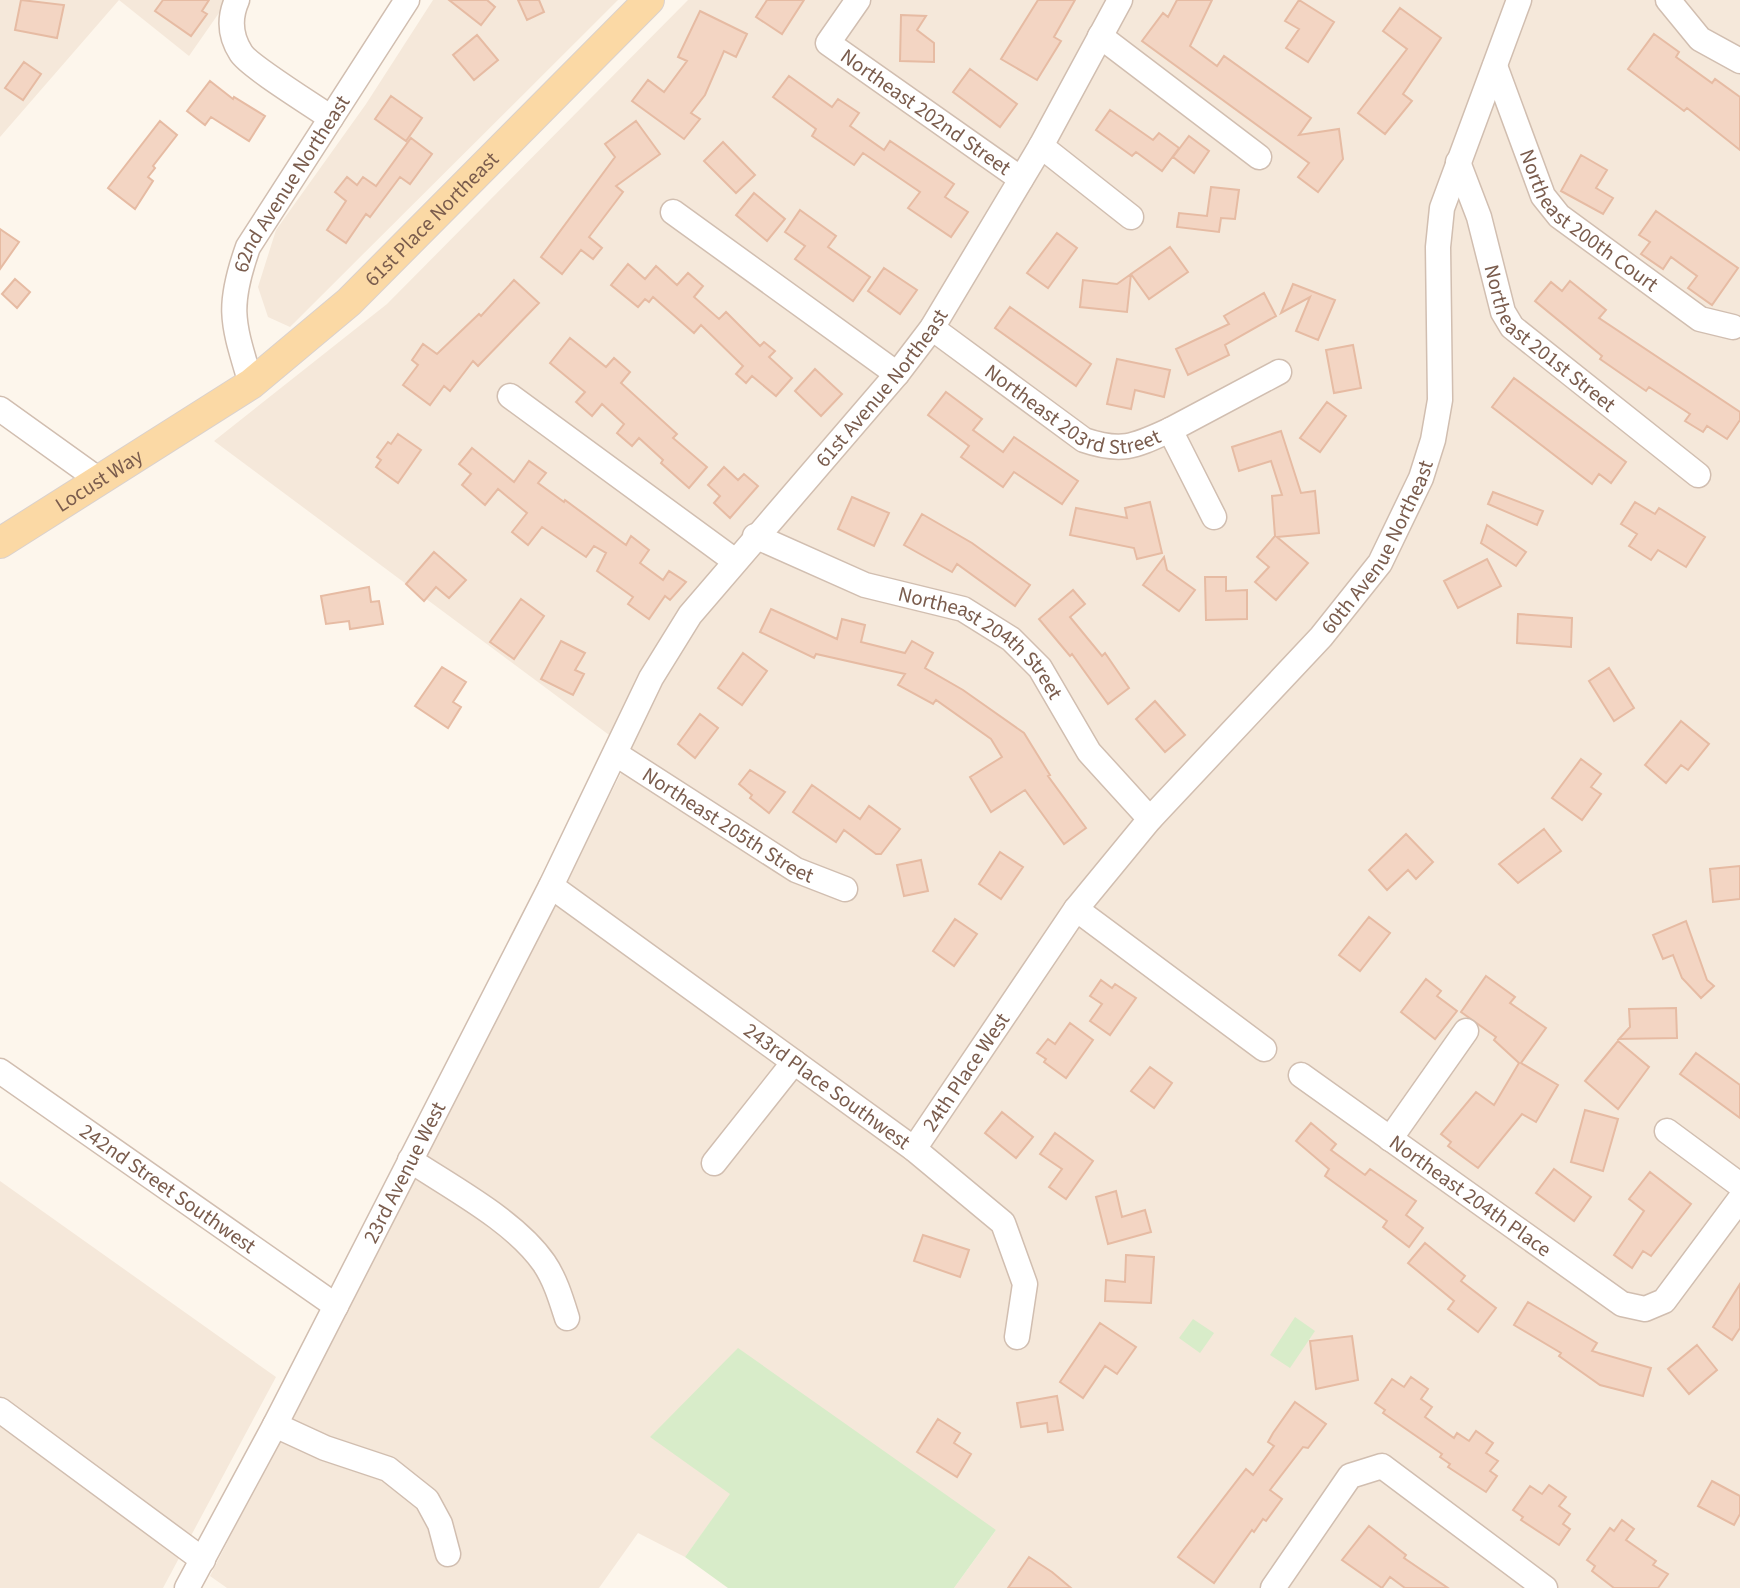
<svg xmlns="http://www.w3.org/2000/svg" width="1740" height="1588" viewBox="0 0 1740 1588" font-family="'Source Sans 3',sans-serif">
<rect width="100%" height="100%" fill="#fdf6ec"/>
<path fill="#f5e8da" d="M0,0H119L0,137Z
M119,0H228L189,56Z
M433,0H618L290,327L268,317L258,287L276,230L366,104Z
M688,0H1740V1588H954L996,1530L731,1494L685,1557L638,1533L599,1588H227L210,1576L632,752L214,441L387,304Z
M0,1181L276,1377L163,1588H0Z"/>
<path fill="#d8ecc9" d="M1295,1317L1315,1331L1290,1368L1270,1355Z
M1193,1319L1214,1333L1200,1353L1179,1338Z
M738,1348L996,1530L954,1588H728L685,1557L730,1494L650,1437Z"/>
<path fill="#f3d5c3" stroke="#e6bba3" stroke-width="2" d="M21,0L64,5L57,38L15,30Z
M163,0H209L202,11L207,14L191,36L155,11Z
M449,0H487L495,7L481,25Z
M518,0H539L544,12L527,20Z
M767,0H804L782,34L756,17Z
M1038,0H1075L1054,37L1061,41L1037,80L1001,59Z
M1177,0H1212L1190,46L1217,66L1224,56L1311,118L1299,135L1339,129L1343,159L1318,192L1298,177L1309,163L1142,41L1163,13L1168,17Z
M1299,0L1334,22L1308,62L1286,48L1299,29L1285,21Z
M1400,8L1441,38L1403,94L1412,101L1385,134L1358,113L1407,49L1383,31Z
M700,11L747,34L736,57L724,51L705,95L691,113L700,119L684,139L632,101L648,80L664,92L687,61L678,57Z
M901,15L926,16L917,30L934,43V62L900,61Z
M1654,34L1679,52L1676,57L1712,83L1715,79L1740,97V150L1687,108L1684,111L1628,69Z
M477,35L498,60L474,80L453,55Z
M24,62L41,74L23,100L5,88Z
M970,69L1017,104L1000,127L953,92Z
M789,76L832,107L838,99L859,113L850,126L884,150L890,141L954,184L945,197L968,212L951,237L908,208L920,192L863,153L854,165L812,136L816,129L773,97Z
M210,81L233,99L234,97L265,116L249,141L211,117L205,125L187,111Z
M391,96L422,118L406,141L375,119Z
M1110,110L1153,140L1159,133L1179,148L1162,171L1136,152L1132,156L1096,130Z
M160,121L177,135L153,166L155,168L148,177L153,181L135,209L108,188Z
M636,121L660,154L616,186L623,192L589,237L602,248L593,259L581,250L562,274L541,257L615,157L605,144Z
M1189,136L1209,151L1194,173L1173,157Z
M411,138L432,154L410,184L400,177L370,217L366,214L346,243L327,230L346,201L335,192L347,177L357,185L363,177L376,186Z
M723,142L755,175L736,193L704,161Z
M1581,155L1607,170L1596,188L1613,198L1603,214L1561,191Z
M1211,187L1239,190L1235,219L1221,218L1219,232L1177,227L1179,213L1207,216Z
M754,193L785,219L767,241L736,215Z
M800,210L836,236L828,247L870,277L853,301L795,259L805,246L785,232Z
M1656,211L1738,268L1712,305L1688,288L1697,276L1671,257L1663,269L1641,254L1650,242L1639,235Z
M0,229L19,242L0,269Z
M1057,233L1077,248L1048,288L1027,273Z
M1170,247L1188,272L1149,299L1131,274Z
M628,264L645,279L656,266L677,285L688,273L703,286L694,297L719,319L726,312L760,346L764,342L775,351L769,357L792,378L776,396L752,376L746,383L736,374L743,366L701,325L694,333L653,297L649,302L645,299L638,307L611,285Z
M884,268L917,290L900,314L868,291Z
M1131,274L1127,312L1080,307L1083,280L1117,284Z
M15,279L30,292L17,308L2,294Z
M514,280L539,303L478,366L473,361L450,391L444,386L430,405L403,385L418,365L412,360L423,344L437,354L479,314L481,316Z
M1570,281L1606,310L1599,318L1740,412V420L1727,439L1707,426L1703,432L1685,421L1690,414L1649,387L1646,391L1600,359L1602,356L1535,301L1551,282L1562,291Z
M1293,284L1335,300L1318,340L1296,331L1310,297L1281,313Z
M1264,293L1276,316L1225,345L1229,355L1188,375L1176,349L1229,324L1224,316Z
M1010,307L1091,364L1076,386L995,328Z
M570,338L606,367L614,358L630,372L621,383L677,434L673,438L707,467L689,488L661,463L663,460L639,438L632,446L617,433L624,424L602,404L592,416L576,402L585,392L550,363Z
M1353,345L1361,388L1334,393L1326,350Z
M1117,359L1170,370L1164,397L1135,390L1131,409L1107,404Z
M815,369L842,394L821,416L795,391Z
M1514,378L1626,462L1611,483L1599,474L1592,484L1492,407Z
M946,392L982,419L973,430L1003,452L1014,437L1078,481L1062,504L1014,472L1003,487L961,457L969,446L928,415Z
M1327,402L1346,416L1320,452L1300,438Z
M1281,431L1301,493L1315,491L1319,533L1277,537L1308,563L1276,600L1255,582L1269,567L1257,557L1275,536L1272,496L1282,495L1271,461L1239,471L1232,447Z
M398,434L421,450L398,483L376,467L381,460L377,457L388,442L391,444Z
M472,448L514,482L529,461L546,473L538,483L564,502L565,500L626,545L631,536L649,550L640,563L663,580L669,571L686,582L670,600L665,596L649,619L628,604L633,597L597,571L606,553L594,546L586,557L542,527L528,545L512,532L527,513L498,489L485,505L462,485L471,474L459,464Z
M724,467L738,480L744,474L758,486L730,518L714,503L720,496L708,485Z
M1493,492L1543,511L1537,525L1488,504Z
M852,497L889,513L874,546L838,529Z
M1150,502L1162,553L1137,559L1134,548L1070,535L1076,508L1127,518L1125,508Z
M1635,502L1655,514L1659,508L1705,537L1686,567L1658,550L1651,560L1629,546L1637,534L1621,524Z
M922,514L972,543L1030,585L1015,606L957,564L952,572L904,545Z
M1487,525L1526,552L1516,566L1481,543Z
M434,552L466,580L449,598L436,587L424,601L406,584Z
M1164,557L1167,570L1195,590L1179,611L1143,585Z
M1487,559L1501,586L1458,608L1444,581Z
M1205,577H1226V591L1247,590V619L1206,620Z
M369,587L371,602L379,601L383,624L350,629L349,621L326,624L321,596Z
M1073,590L1085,604L1070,617L1102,656L1105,653L1129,688L1108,704L1072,654L1070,656L1039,619Z
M521,599L544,616L514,659L490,642Z
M771,609L837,639L842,619L865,625L861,642L905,653L912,641L933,653L925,668L963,690L1024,733L1050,775L1048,776L1086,828L1064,844L1025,790L991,812L970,777L1002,757L991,739L936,700L933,704L898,685L905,674L816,654L814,658L760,632Z
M1518,614L1572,618L1571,647L1517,643Z
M561,641L585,653L575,670L584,674L573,695L541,679Z
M743,653L767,671L742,705L718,688Z
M442,667L466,682L453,702L461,707L448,728L415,706Z
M1609,668L1634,708L1614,721L1589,681Z
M1155,701L1185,735L1165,752L1136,719Z
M700,714L718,728L695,758L678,744Z
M1681,721L1709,744L1688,770L1681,765L1666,783L1645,765Z
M1581,759L1601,774L1591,787L1601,794L1582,820L1552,798Z
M750,770L785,792L769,813L750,798L752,795L739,784Z
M812,785L860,819L869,806L900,829L881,854H876L844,830L836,842L793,812Z
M1544,829L1561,851L1518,883L1499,864Z
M1406,834L1433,862L1416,879L1408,870L1387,890L1369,870Z
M1000,852L1023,867L1001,899L979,884Z
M921,860L928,891L904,896L897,865Z
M1740,866V899L1713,902L1710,869Z
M1369,917L1390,933L1360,971L1339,955Z
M955,919L977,934L954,966L933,951Z
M1686,921L1707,980L1714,986L1701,998L1682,978L1673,955L1663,959L1653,935Z
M1486,976L1515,997L1510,1003L1546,1028L1521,1063L1558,1085L1536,1122L1522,1114L1478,1168L1448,1146L1451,1142L1441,1134L1476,1092L1494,1105L1519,1063L1494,1040L1496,1037L1461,1012Z
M1426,979L1441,991L1437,996L1457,1011L1435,1039L1401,1012Z
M1101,980L1112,988L1115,984L1136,998L1110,1035L1090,1021L1102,1004L1090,996Z
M1676,1008L1677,1038L1619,1039L1630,1027L1629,1009Z
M1070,1023L1093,1040L1066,1078L1044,1062L1046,1059L1037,1053L1048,1039L1055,1044Z
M1618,1041L1649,1067L1618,1109L1585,1081Z
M1696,1053L1740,1085V1118L1680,1074Z
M1150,1067L1172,1083L1154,1108L1131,1091Z
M1585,1110L1618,1119L1603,1171L1571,1162Z
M1002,1112L1033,1137L1016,1158L985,1133Z
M1311,1123L1336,1144L1331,1150L1365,1175L1370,1169L1416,1201L1406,1215L1423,1228L1409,1247L1383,1227L1387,1221L1325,1176L1329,1169L1296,1141Z
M1055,1133L1093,1161L1066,1199L1049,1187L1062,1169L1040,1154Z
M1554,1169L1591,1197L1574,1221L1536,1193Z
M1650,1172L1691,1204L1651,1256L1643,1251L1632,1268L1614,1255L1644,1211L1629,1199Z
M1116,1191L1122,1217L1145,1210L1151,1232L1108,1244L1096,1197Z
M923,1235L969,1250L960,1277L914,1261Z
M1425,1243L1465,1276L1461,1281L1496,1308L1478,1332L1448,1309L1454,1301L1408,1263Z
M1126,1255L1154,1257L1151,1303L1105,1301L1106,1280L1125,1282Z
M1740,1284V1328L1732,1340L1713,1327Z
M1528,1302L1597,1343L1592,1351L1651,1368L1643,1396L1600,1385L1559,1356L1561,1353L1514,1325Z
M1100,1323L1136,1347L1117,1374L1105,1366L1083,1398L1060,1382Z
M1352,1336L1358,1380L1316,1389L1310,1341Z
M1697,1345L1717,1370L1689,1394L1668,1369Z
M1411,1377L1428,1389L1421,1399L1432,1407L1425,1417L1454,1438L1457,1433L1469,1441L1476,1431L1493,1443L1486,1453L1498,1461L1490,1471L1497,1476L1486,1492L1448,1467L1450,1464L1440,1457L1442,1454L1383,1413L1385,1410L1375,1403L1392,1379L1404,1387Z
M1057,1396L1063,1430L1048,1432L1047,1423L1021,1427L1017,1403Z
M1295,1402L1326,1424L1308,1448L1303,1447L1270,1490L1282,1499L1266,1521L1263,1519L1254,1532L1252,1530L1214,1583L1178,1557L1246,1469L1253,1475L1274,1446L1268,1442L1273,1433Z
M938,1419L960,1433L954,1443L971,1454L957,1477L917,1452Z
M1712,1481L1740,1496V1514L1734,1525L1698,1506Z
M1549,1485L1566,1497L1559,1506L1570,1514L1563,1524L1570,1529L1559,1545L1521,1520L1523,1517L1513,1510L1530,1486L1542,1494Z
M1622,1520L1634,1529L1626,1540L1656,1561L1653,1565L1668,1574L1658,1588H1614L1592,1571L1595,1566L1587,1560L1610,1528L1614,1531Z
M1369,1526L1406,1555L1404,1558L1448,1588H1405L1390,1577L1382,1588L1342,1560Z
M1029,1557L1052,1572L1071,1588H1008Z"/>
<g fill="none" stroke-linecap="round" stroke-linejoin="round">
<defs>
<g id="minor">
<path d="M237,0C229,18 230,36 241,53C249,66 314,106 331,118"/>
<path id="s1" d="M858,0L828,43L1021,179"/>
<path d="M1668,0L1700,39L1740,61"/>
<path d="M1100,36L1259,157"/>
<path id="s2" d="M1495,66L1543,196L1559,216L1700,319L1733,327"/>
<path d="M1041,146L1131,217"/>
<path id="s3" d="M1458,162L1479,217L1503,312L1512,327L1698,475"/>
<path d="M673,212L897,374"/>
<path id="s4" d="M932,328L1084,440C1122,453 1135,446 1170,430L1214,517"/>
<path id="s5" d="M251,384C233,323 226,309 248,247L407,0"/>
<path d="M510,396L735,561"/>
<path d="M0,409L99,480"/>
<path d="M1170,430L1279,372"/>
<path id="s6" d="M755,536L865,585L963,609L1011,639L1040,668L1089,752L1150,819"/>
<path id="s7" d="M616,754L796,870L845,889"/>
<path id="s8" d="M551,886L914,1149L1003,1223L1025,1284L1017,1337"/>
<path d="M1076,909L1264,1049"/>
<path id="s9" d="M0,1071L336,1306"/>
<path id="s10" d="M1301,1075L1622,1304L1645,1309L1664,1301L1740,1199"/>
<path d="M1667,1131L1740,1185"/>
<path d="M1390,1139L1466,1031"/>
<path id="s11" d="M914,1149L1076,909L1150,819L1321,637L1380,563L1421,478L1433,440L1440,400L1438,247L1442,208L1519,0"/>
<path d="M410,1160C452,1188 515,1221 544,1263C555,1279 561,1299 567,1318"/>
<path d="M714,1163L794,1062"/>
<path d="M0,1410L203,1560"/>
<path d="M275,1425L325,1448L388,1469L427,1500L440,1524L448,1554"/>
<path id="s12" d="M187,1588L275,1425L551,886L651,678L690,615L897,374L932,328L1041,146L1120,0"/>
<path d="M1273,1588L1350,1476L1382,1466L1545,1588"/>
</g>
<g id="major">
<path id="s13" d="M0,543L251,384L349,302L649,0"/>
</g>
</defs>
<use href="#minor" stroke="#d1beb0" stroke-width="27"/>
<use href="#major" stroke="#dad1cd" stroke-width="32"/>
<use href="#minor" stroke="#fff" stroke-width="24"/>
<use href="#major" stroke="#fbd9a5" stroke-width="30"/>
</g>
<g text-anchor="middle" stroke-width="6" stroke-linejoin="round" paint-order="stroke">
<g font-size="21" fill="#7a5c4d" stroke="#fffaf3">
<text dy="7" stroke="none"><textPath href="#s1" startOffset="172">Northeast 202nd Street</textPath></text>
<text dy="7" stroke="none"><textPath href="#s5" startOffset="217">62nd Avenue Northeast</textPath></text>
<text dy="7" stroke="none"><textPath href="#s2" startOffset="187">Northeast 200th Court</textPath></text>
<text dy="7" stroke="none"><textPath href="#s13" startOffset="542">61st Place Northeast</textPath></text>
<text dy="7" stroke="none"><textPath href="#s3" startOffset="206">Northeast 201st Street</textPath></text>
<text dy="7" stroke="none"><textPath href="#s12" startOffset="1393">61st Avenue Northeast</textPath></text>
<text dy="7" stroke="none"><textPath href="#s4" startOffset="168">Northeast 203rd Street</textPath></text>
<text dy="7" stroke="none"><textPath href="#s13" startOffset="117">Locust Way</textPath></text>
<text dy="7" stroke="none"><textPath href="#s11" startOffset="763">60th Avenue Northeast</textPath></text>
<text dy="7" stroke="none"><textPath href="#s6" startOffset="254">Northeast 204th Street</textPath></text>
<text dy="7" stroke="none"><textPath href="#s7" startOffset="133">Northeast 205th Street</textPath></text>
<text dy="7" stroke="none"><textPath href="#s11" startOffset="93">24th Place West</textPath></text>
<text dy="7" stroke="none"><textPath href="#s8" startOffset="341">243rd Place Southwest</textPath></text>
<text dy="7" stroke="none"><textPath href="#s12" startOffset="469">23rd Avenue West</textPath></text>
<text dy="7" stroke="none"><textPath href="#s9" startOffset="205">242nd Street Southwest</textPath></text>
<text dy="7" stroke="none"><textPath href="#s10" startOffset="208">Northeast 204th Place</textPath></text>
</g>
</g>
</svg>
